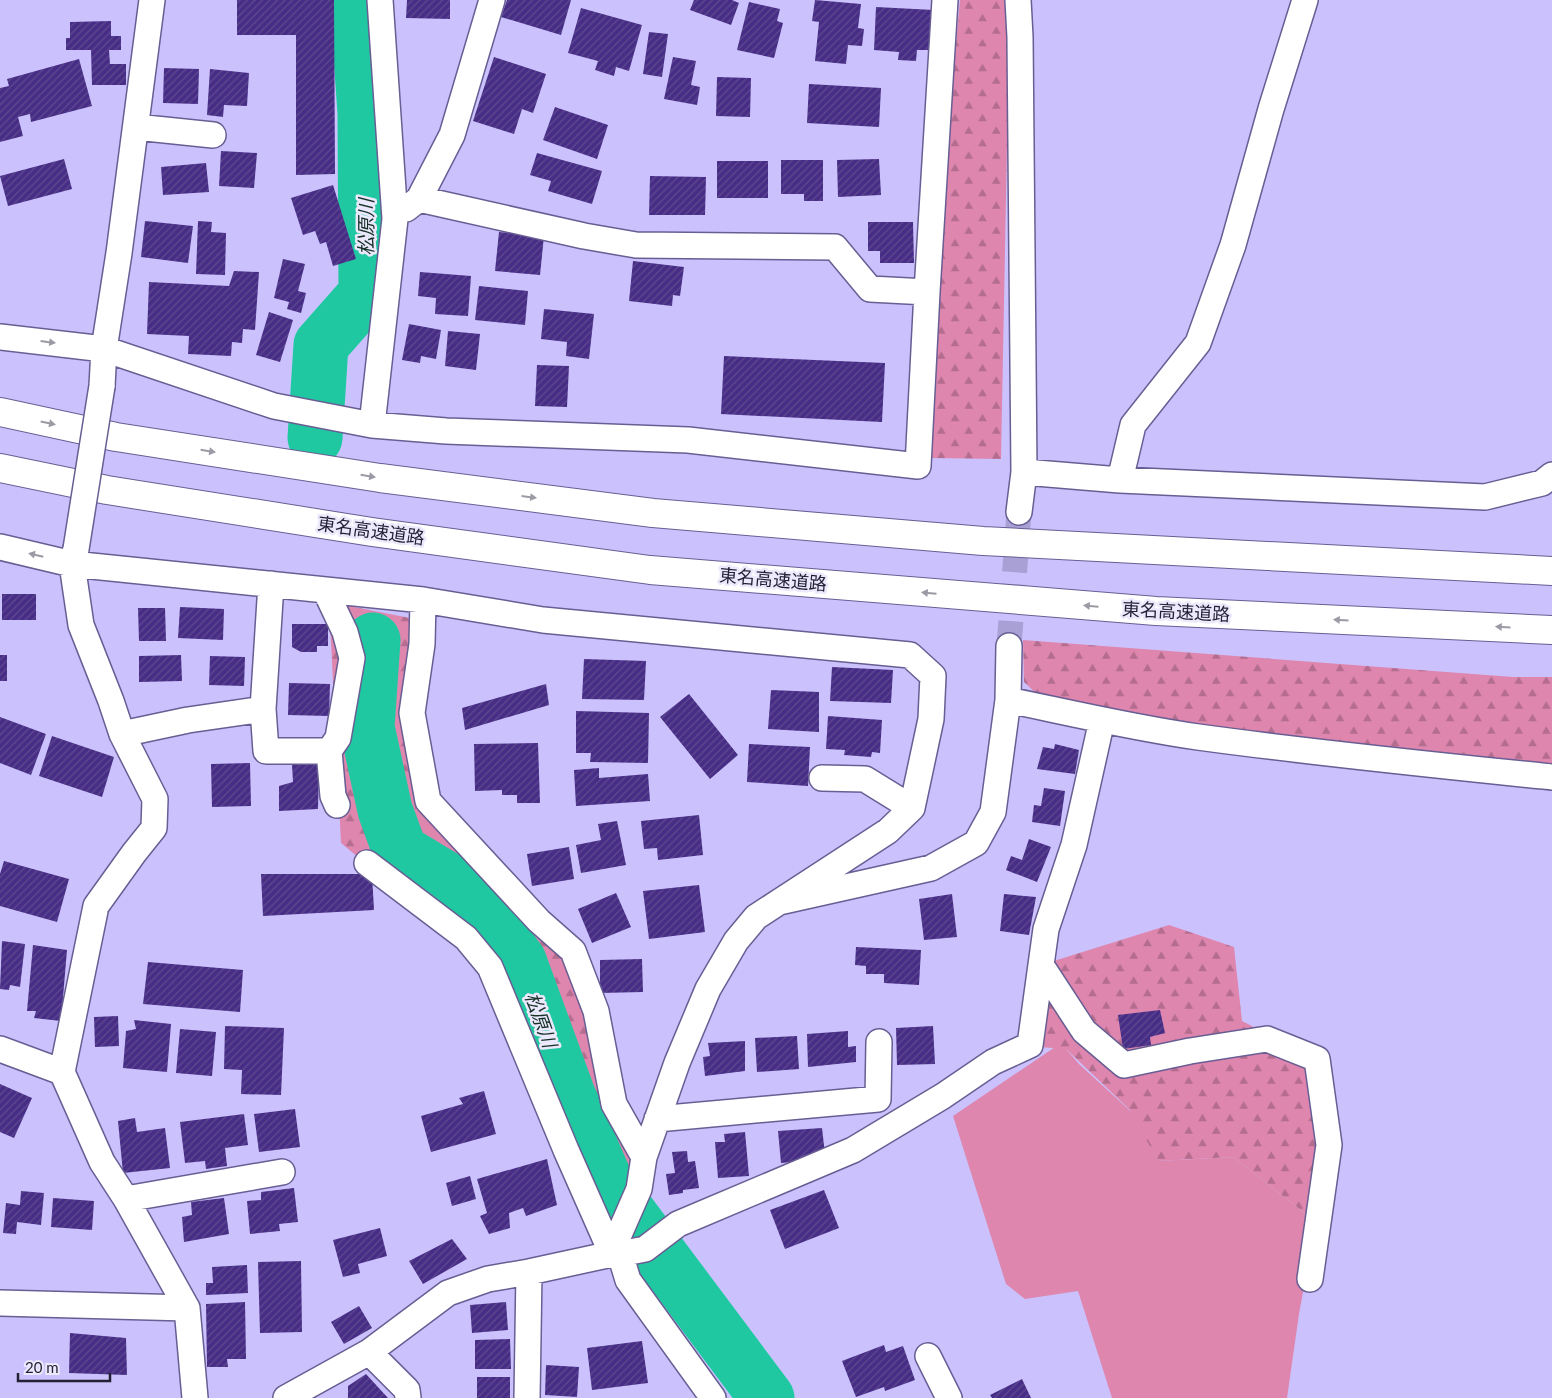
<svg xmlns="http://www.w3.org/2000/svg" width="1552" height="1398" viewBox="0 0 1552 1398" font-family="Lato,'Noto Sans JP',sans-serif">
<defs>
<pattern id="forest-firs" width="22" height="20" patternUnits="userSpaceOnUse" patternTransform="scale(1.25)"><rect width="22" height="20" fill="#de86ae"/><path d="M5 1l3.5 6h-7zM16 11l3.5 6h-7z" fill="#b46d8e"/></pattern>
<pattern id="building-hatch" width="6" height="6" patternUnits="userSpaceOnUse" patternTransform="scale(1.25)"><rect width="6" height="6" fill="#472d85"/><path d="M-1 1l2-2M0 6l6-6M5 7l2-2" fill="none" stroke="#5f4a91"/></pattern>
</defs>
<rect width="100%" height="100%" fill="#cbc2fd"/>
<path fill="#de86ae" d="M1061,1043L1079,1064L1137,1117L1158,1161L1233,1157L1316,1222L1299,1314L1287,1398H1112L1078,1291L1025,1299L1006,1284L953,1116Z"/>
<path fill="url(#forest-firs)" d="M960,0H1016L1009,43L1001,459L931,458L930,321Z
M329,602L415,619L414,771L576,957L644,1161L607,1227L500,975L341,843Z
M1023,640L1513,677H1552V774L1365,753L1209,725L1043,700L1024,682Z
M1169,925L1234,947L1242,1021L1317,1059L1316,1222L1233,1157L1158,1161L1130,1110L1066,1049L1039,1047L1041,965Z"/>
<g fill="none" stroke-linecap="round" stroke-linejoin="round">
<path stroke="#20c8a2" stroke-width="55" d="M315,438L321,345L366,294L365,113L357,0
M373,640L367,727L385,810L400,851L466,891L519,961L568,1095L607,1184L767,1398"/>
</g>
<path fill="url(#building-hatch)" d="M237,0H334L335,174L296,175V35H237Z
M407,0H450V19L406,18Z
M507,0H571L561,35L501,17Z
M694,0H732L739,3L731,25L690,10Z
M815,0L861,4L858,28L864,29L862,46L848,45L846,64L815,61L819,22L812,21Z
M749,2L780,9L777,21L783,23L774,58L737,50Z
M876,7L934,10L932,50H917L916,61L898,60L899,52L874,50Z
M581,8L642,25L629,71L616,67L614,76L595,70L598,61L568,53Z
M111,21V36H121V50H109L110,64H126V85H92L91,50H66V38H70V22Z
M649,32L668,34L662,77L643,74Z
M494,57L546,74L533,113L522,109L514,134L473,121Z
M673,57L696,61L691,85L700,87L697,105L664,99Z
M79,59L92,106L31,122L30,114L18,117L23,136L0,142V88L9,86L7,79Z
M164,68L199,69L198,104L163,103Z
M210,69L249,73L247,106L224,105L223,117L207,115Z
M717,77L751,78L750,117L716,116Z
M809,84L881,88L879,127L807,123Z
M555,107L608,125L597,159L543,140Z
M221,151L257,153L254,188L219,186Z
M537,153L602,171L592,204L548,191L551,181L530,175Z
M64,159L72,189L8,206L0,176Z
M879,159L881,195L838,197L837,160Z
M781,160H823V201H804V194H781Z
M717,161H768V198H717Z
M206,163L209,192L163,195L161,167Z
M650,176L706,177L705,215H649Z
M333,185L356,259L333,266L326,242L320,244L315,231L303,235L291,198Z
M145,221L193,226L188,263L141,257Z
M198,221L212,222L211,232L226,233L225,275L196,274Z
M868,222H913L914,263H880V251H868Z
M499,232L544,236L540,275L495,271Z
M283,259L305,264L298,291L306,293L301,313L287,309L289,302L274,298Z
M633,261L684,267L680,296L673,295L672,306L629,301Z
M234,271L259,272L255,330L243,329L242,343L232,342L231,356L188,354L189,336L147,334L149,282L229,286Z
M420,272L471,276L468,316L435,314L436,298L418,296Z
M479,286L528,291L525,325L475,320Z
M544,309L594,314L589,359L566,356L567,342L541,339Z
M269,312L293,320L280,362L256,355Z
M409,324L441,330L436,359L421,356L420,363L402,360Z
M448,331L480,334L476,370L445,366Z
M724,356L885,363L882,422L721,414Z
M537,365L569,366L567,407L535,406Z
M2,594H36V620H2Z
M180,607L224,609L223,640L178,638Z
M138,608H165L166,641H139Z
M292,624H328V646H317V652H301L292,647Z
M0,655H7V681H0Z
M181,655L182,681L139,682V656Z
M210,656L245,657L244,686L209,685Z
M584,659L646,661L644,700L582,699Z
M832,667L893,670L891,703L830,701Z
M289,683L330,684L329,716L288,715Z
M546,684L549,705L465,730L462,708Z
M771,690L819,692V732L768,729Z
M689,694L738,755L710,779L660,717Z
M576,711L649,713L648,763L590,762L591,753H576Z
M828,716L882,720L880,753L872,752L871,757L844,755L845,750L826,749Z
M0,717L46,734L31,775L0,763Z
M52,736L114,757L102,797L39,776Z
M538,743L540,803H517V795H502V790L475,791L474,744Z
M749,744L810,747L808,786L747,782Z
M1055,744L1079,750L1075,774L1037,769L1043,747L1054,749Z
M250,763L251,806L212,807L211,764Z
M292,765H319L318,809L279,811V786L293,782Z
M599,768V778L648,774L650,801L576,806L574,770Z
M1044,788L1065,791L1060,826L1032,822L1034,805L1041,806Z
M699,815L703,855L658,860L657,848L644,849L641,821Z
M617,821L626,865L581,873L576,845L601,840L598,824Z
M1029,839L1051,847L1037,882L1006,870L1011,856L1022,860Z
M569,847L574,879L532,886L527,854Z
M4,861L69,879L57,922L0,906V874Z
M261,874H372L374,910L263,916Z
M699,885L705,932L649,939L643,891Z
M616,893L631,927L592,943L578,909Z
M952,894L957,937L924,940L919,899Z
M1004,894L1036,897L1029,935L1000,931Z
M2,941L25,944L20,987L10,985L9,990L0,989Z
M33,945L67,950L61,1021L34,1018L36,1011H27Z
M856,947L921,950L919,985L884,983V974H866V966L855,965Z
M642,959L643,992L600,993V960Z
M148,962L243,970L240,1012L143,1004Z
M1160,1010L1165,1033L1150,1037L1151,1045L1123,1049L1118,1015Z
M118,1016L119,1046L95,1047L94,1017Z
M134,1020L171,1024L167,1072L123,1068L126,1031L136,1029Z
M225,1026L284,1028L281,1095L241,1094L242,1070L224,1069Z
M933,1026L935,1064L897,1065L896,1028Z
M180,1029L216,1032L212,1076L176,1073Z
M848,1031V1047L856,1046V1062L808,1067L807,1034Z
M797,1036L799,1069L757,1072L755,1038Z
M745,1041V1071L705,1076L703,1057L710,1056L708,1043Z
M0,1084L32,1098L14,1138L0,1132Z
M484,1091L496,1134L431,1152L421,1116L463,1104L459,1098Z
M295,1109L300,1147L259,1152L254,1114Z
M244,1114L248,1145L225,1148L227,1166L206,1169L205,1161L185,1163L180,1122Z
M135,1118L137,1132L165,1128L170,1168L123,1173L118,1121Z
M822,1128L825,1154L813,1160L781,1163L778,1131Z
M745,1132L749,1176L718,1178L715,1142H725L724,1134Z
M687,1151L688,1162L695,1161L699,1188L683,1190V1193L669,1195L666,1174L675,1173L672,1152Z
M547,1159L557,1205L526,1216L523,1208L509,1213L510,1228L489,1234L480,1216L487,1213L477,1179Z
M470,1176L476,1199L452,1206L446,1183Z
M294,1188L298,1222L279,1224L280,1231L250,1234L247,1201L261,1200V1192Z
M824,1190L839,1228L785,1249L770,1210Z
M21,1191L44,1193L41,1225L17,1222L16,1234L3,1233L6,1203L20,1205Z
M53,1198L94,1201L92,1230L51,1227Z
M224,1198L229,1234L184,1242L182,1217L192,1215L191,1202Z
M380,1228L387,1256L358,1264L360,1273L343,1277L333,1240Z
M452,1239L467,1259L423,1284L409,1261Z
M301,1261L302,1332L260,1333L258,1262Z
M247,1265L248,1293L206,1295V1283H213L212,1267Z
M245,1302L246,1359H227L228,1367H207L206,1304Z
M506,1302L508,1330L472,1333L470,1305Z
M359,1306L372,1328L344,1344L331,1322Z
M70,1333L126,1338L127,1375L69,1373Z
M510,1339L511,1369H475V1340Z
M642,1341L648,1383L592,1390L587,1348Z
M884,1345L886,1352L903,1346L915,1380L885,1391L884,1387L856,1397L842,1361Z
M546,1365L579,1367L577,1397L545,1395Z
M366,1374L388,1398H348V1386Z
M477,1377H510V1398H477Z
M1022,1379L1031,1398H992L990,1395Z"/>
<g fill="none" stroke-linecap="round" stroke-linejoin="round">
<path stroke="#a9a1d5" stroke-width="25" stroke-dasharray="25 12" stroke-linecap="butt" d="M1009,646L1019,512"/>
<defs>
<path id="street" d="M1018,0L1020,37L1024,472L1019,512
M136,127L213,135
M419,199L584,236L636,245L835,247L870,289L927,292L945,0
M406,209L419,199L452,135L492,0
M0,337L104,349L274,406L372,425L446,431L688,440L918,466L927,292
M102,386L104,349L119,253L152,0
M372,425L395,219L380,0
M1024,472L1120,480L1485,497L1542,483L1552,475
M1120,480L1133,425L1198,343L1233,245L1271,109L1305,0
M0,547L72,564L423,600L543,620L910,655L933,676L931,719L912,808L888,831L779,902
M76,549L72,564L81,625L111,701L122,734L155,799L154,828L134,853L96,906L62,1072L102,1162L126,1199L187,1308L195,1398
M423,600L422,644L412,713L428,801L539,921L573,951L596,1011L614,1104L644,1157
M1008,700C1071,713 1134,728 1198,737C1315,753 1434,765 1552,777
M263,709L266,751H329L338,738L352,658L345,632L325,590
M122,734L188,720L263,709L271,584
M329,751L333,796L337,805
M822,778L865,779L912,808
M367,863L466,938L490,967L566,1150L612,1254
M1041,965L1046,929L1074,845L1102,720
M0,1049L62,1072
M657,1119L878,1099L879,1042
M126,1199L282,1172
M0,1303L187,1308
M369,1352L407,1390L408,1398
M928,1356L949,1398
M286,1398L369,1352L448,1293L488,1279L529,1272L612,1254H620L645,1249L678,1224L853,1150L943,1096L993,1062L1030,1045L1041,965L1084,1031L1124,1065L1190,1051L1267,1039L1317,1059L1329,1145L1310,1279
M527,1398L529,1272
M713,1398L628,1280L620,1254L618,1237L639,1189L644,1157L677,1063L708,989L736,941L756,917L779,902L931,868L976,843L993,812L1008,700L1009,646"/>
<path id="highway" d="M0,412L116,437L380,478L653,513L983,541L1552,571
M0,468L107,490L372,532L650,570L1156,611L1552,630"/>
</defs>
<use href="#street" stroke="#685e93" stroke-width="28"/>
<use href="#highway" stroke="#685e93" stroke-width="30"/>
<use href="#street" stroke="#fff" stroke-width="25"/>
<use href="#highway" stroke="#fff" stroke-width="28"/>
<defs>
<path id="street-bridge" d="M76,549L102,386"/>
</defs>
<use href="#street-bridge" stroke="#685e93" stroke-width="28" stroke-linecap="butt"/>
<use href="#street-bridge" stroke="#fff" stroke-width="25"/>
</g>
<defs><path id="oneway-solid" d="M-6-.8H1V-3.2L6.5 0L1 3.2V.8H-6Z" transform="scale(1.25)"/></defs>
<g fill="#9c9aa4">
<use href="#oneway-solid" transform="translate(48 342) rotate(7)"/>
<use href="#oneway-solid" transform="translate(48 423) rotate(12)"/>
<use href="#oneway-solid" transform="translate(208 451) rotate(9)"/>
<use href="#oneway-solid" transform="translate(368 476) rotate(9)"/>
<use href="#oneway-solid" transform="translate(529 497) rotate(7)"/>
<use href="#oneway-solid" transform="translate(36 555) rotate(-167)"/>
<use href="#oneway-solid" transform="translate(929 593) rotate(-175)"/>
<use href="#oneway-solid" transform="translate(1091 606) rotate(-175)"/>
<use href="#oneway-solid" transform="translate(1341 620) rotate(-177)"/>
<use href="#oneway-solid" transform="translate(1503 627) rotate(-177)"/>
</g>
<g text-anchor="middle" stroke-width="5" stroke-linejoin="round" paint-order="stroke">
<g font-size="18" fill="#231f35" stroke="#ebe9fb">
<text transform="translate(371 531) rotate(8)" y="6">東名高速道路</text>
<text transform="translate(773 580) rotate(5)" y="6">東名高速道路</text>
<text transform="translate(1176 612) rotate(3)" y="6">東名高速道路</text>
</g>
<g font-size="19" font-style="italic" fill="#162f27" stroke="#ebe9fb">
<text transform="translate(366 227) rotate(-90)" y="7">松原川</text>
<text transform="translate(541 1020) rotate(70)" y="7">松原川</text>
</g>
</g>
<path d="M18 1373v8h92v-8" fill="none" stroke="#231f35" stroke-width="2.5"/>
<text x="25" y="1373" font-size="15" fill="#231f35" stroke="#ebe9fb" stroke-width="4" paint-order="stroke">20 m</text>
</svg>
